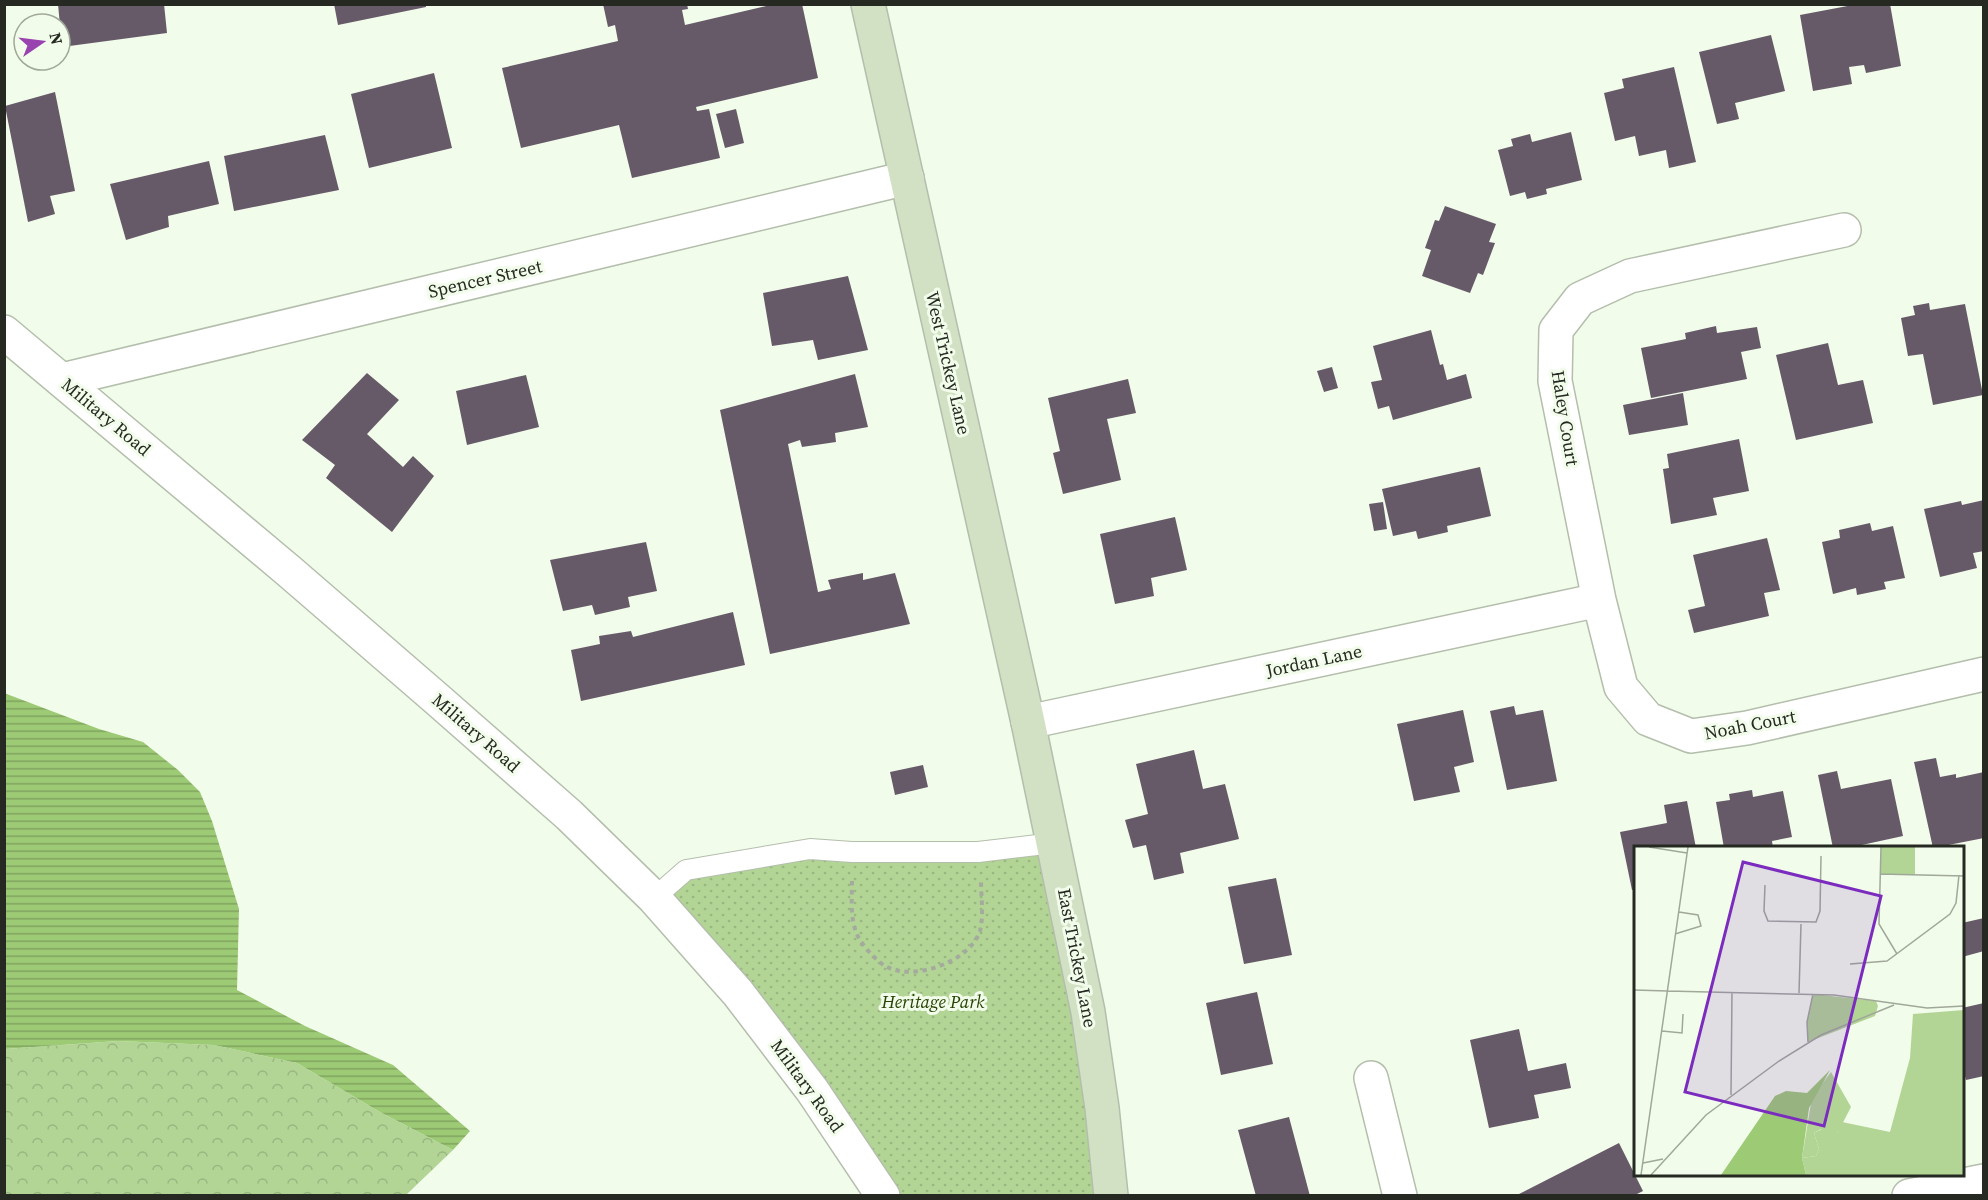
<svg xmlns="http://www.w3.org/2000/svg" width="1988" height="1200" viewBox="0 0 1988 1200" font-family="'Source Serif 4',serif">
<defs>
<pattern id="forest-crowns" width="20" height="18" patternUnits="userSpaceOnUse" patternTransform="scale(1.5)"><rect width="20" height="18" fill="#b2d595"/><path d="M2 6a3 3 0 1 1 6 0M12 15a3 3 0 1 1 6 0" fill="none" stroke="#99b780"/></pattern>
<pattern id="park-dots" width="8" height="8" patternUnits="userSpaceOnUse" patternTransform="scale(1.5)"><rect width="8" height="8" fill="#b2d595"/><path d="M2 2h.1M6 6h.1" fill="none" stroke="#99b780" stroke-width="1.8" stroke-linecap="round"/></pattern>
<pattern id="water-rules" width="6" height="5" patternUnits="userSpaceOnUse" patternTransform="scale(1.5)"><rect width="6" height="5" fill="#9dca75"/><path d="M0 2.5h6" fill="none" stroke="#80a460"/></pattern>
</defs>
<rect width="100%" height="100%" fill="#f2fcea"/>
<path fill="url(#forest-crowns)" d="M118,1041L214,1045L297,1063L380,1112L453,1150L406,1195L5,1196V1049Z"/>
<path fill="url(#park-dots)" d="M1054,843L1111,1195H883L654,898L686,870L810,849Z"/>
<path fill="url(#water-rules)" d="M4,693L99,729L143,742L178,770L200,792L212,821L239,909L237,990L305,1026L393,1065L470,1131L453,1150L380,1112L297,1063L214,1045L118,1041L5,1049Z"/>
<path fill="#665a69" d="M58,4H164L167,33L62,47Z
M334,4H426V7L338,25Z
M603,4H687L688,9L682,10L685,25L775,4H802L818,78L696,107L697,111L709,109L720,158L632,178L619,125L521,148L502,68L618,41L615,25L608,27Z
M1858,4H1890L1901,66L1866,73L1864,65L1849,67L1852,84L1813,91L1800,15Z
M1771,35L1785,91L1735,103L1739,119L1717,124L1699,52Z
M1674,67L1696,162L1669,168L1666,150L1639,156L1635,136L1615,141L1604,93L1624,88L1622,79Z
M434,73L452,148L369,168L351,94Z
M55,92L75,191L50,196L55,214L28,222L5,106Z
M736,109L744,143L725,148L716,114Z
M1571,132L1582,180L1546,189L1547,194L1527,199L1525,192L1510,196L1498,150L1513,146L1511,139L1530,134L1532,142Z
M325,135L339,190L234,211L224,156Z
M209,161L219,204L168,216L169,227L126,240L110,184Z
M1445,206L1496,224L1489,242L1495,243L1483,275L1478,273L1470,293L1422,276L1431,250L1425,248L1435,220L1439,221Z
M848,276L868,350L818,360L813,340L772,346L763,293Z
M1929,303L1930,310L1965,304L1983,395L1933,405L1923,354L1908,356L1901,318L1915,315L1913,306Z
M1716,326L1717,333L1757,327L1761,348L1741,352L1747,379L1651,398L1641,348L1686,339L1685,333Z
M1431,330L1440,365L1443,364L1447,380L1466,374L1472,398L1393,420L1389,406L1378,409L1371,382L1382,380L1373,346Z
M1828,343L1838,385L1863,380L1873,423L1796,440L1776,355Z
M1332,367L1338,388L1324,392L1317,371Z
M367,373L399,400L367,434L403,467L413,456L434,476L392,532L326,478L335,465L302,440Z
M855,374L868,427L835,433L836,442L802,447L800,440L788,444L818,592L831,589L828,580L863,573V580L895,573L910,624L770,654L720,410Z
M526,375L539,427L467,445L456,391Z
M1128,379L1136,413L1107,419L1121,480L1063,494L1053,453L1060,451L1048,398Z
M1683,393L1688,425L1629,435L1623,405Z
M1739,439L1749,491L1713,498L1717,515L1671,524L1663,469L1669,468L1667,454Z
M1480,467L1491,516L1447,526L1448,532L1418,539L1416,531L1393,536L1382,489Z
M1984,500V551L1973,553L1977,568L1940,577L1924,509L1961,501L1962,505Z
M1383,502L1387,529L1374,531L1369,504Z
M1175,517L1187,570L1151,578L1154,596L1115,604L1100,534Z
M1870,523L1872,531L1893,526L1905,578L1884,582L1886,589L1857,595L1856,588L1833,594L1822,542L1840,538L1839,530Z
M1767,538L1780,590L1764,593L1769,616L1694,633L1688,610L1705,606L1693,555Z
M646,542L657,591L628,597L630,607L595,615L592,605L563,611L550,560Z
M733,612L745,665L581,701L571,650L600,644L599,636L631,631L633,637Z
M1514,706L1516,715L1543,710L1557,781L1507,790L1490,711Z
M1463,710L1474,762L1454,767L1460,792L1414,801L1397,724Z
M1194,750L1203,789L1225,784L1239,839L1180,853L1184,873L1154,880L1146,845L1133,848L1125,820L1148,814L1136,764Z
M1936,758L1940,777L1956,774V778L1984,772V838L1933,848L1914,762Z
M923,765L928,787L895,795L890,772Z
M1837,771L1841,789L1891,779L1903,836L1848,848H1833L1818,775Z
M1752,790L1753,797L1783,791L1792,837L1772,841L1773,848H1724L1716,802L1730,800L1729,794Z
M1687,801L1696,848H1636V889L1632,890L1620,832L1667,823L1664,805Z
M1276,878L1292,955L1244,964L1228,887Z
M1984,918V951L1962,957V923Z
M1257,992L1273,1064L1221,1075L1206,1003Z
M1984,1003V1076L1966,1080L1962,1065V1008Z
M1519,1029L1528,1071L1566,1063L1571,1088L1534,1095L1539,1118L1489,1128L1470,1040Z
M1289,1117L1310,1196H1256L1238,1130Z
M1619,1143L1643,1191L1633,1196H1515Z"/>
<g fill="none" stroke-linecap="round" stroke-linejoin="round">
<defs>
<path id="service" d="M654,898L686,870L810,849L852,852H978L1054,843"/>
<path id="minor" d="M1844,230L1630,276L1580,299L1556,330L1555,381L1599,600L1621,687L1648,719L1691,736L1747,728L1984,674
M62,380L907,178
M1028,722L1599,600
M1371,1078L1400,1196
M1909,1196L1984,1181"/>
<path id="tertiary" d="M4,332L290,572L438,700L569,815L654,898L738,993L812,1090L883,1196"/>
<path id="secondary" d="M868,4L1028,722L1088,1012L1102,1108L1111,1196"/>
</defs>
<use href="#service" stroke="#b4beac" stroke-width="22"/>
<use href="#minor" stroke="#b4beac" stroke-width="36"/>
<use href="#tertiary" stroke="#b4beac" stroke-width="36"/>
<use href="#secondary" stroke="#b4beac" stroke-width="36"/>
<path stroke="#a4ab9e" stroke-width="4" stroke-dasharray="4.5 4.5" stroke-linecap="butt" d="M852,881C852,901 849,926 862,943C868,951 877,961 885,966C913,982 970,962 980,931C984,915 981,896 981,880"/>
<use href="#service" stroke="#fff" stroke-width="20"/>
<use href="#minor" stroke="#fff" stroke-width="33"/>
<use href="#tertiary" stroke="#fff" stroke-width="33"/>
<use href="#secondary" stroke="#d2e0c4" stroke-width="33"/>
</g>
<g text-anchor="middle" stroke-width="6" stroke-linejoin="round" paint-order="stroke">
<g font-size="18" fill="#252922" stroke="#f2fcea">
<text transform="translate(485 279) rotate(-13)" y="6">Spencer Street</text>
<text transform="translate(948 363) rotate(77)" y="6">West Trickey Lane</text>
<text transform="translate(106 417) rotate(40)" y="6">Military Road</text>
<text transform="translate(1565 418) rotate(81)" y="6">Haley Court</text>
<text transform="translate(1314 661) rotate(-12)" y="6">Jordan Lane</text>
<text transform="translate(1750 725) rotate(-11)" y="6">Noah Court</text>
<text transform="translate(476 733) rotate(41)" y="6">Military Road</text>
<text transform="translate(1077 958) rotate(79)" y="6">East Trickey Lane</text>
<text transform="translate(807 1086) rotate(54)" y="6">Military Road</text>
</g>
<g font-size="18" font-style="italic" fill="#274203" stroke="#f2fcea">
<text x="933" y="1008">Heritage Park</text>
</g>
</g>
<g transform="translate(1634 846)">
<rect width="330" height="330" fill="#f2fcea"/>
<path d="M330,164V329H172L168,312L182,310L185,303L180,287L188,283L203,288L208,276L256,286L276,212L279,168Z" fill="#b2d595"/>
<path d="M197,226L217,261L203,288L191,290L187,283L180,287L185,303L182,310L168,312L178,251Z" fill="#b2d595"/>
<path d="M247,1H281V28H246ZM179,148L242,155L244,160L241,170L174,196L173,176Z" fill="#b2d595"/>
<path d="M196,224L175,262L168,312L172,329H87L141,250L152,245L173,247Z" fill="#9dca75"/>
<path fill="none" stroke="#a0a89a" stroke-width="1.5" d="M15,1L53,7M247,1L245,78L263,108M246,28L330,30M131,39L130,65L134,75L182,76L186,65L187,10M41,88L67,80L64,69L45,66M216,118L253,115L316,68L322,57L325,29M0,144L34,145M34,145L200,149L293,162L330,160M165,147L167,78M28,185L48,187L49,168M174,196L173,176L179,148M97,249L98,146M9,317L29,313M7,329L54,1M17,329L72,269L145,215L187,189L260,159"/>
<path fill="#7b2cbf" fill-opacity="0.15" stroke="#7b2cbf" stroke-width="3" d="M109,16L247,50L190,280L51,246Z"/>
<rect width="330" height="330" fill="none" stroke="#252922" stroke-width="3"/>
</g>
<rect width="1988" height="1200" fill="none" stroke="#252922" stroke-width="12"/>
<g transform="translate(42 42) rotate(76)"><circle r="28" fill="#f2fcea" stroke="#a0a89a" stroke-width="1.5"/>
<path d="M0-4.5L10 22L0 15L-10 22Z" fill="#9943b0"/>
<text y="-9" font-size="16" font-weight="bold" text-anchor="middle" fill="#252922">N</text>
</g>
</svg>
